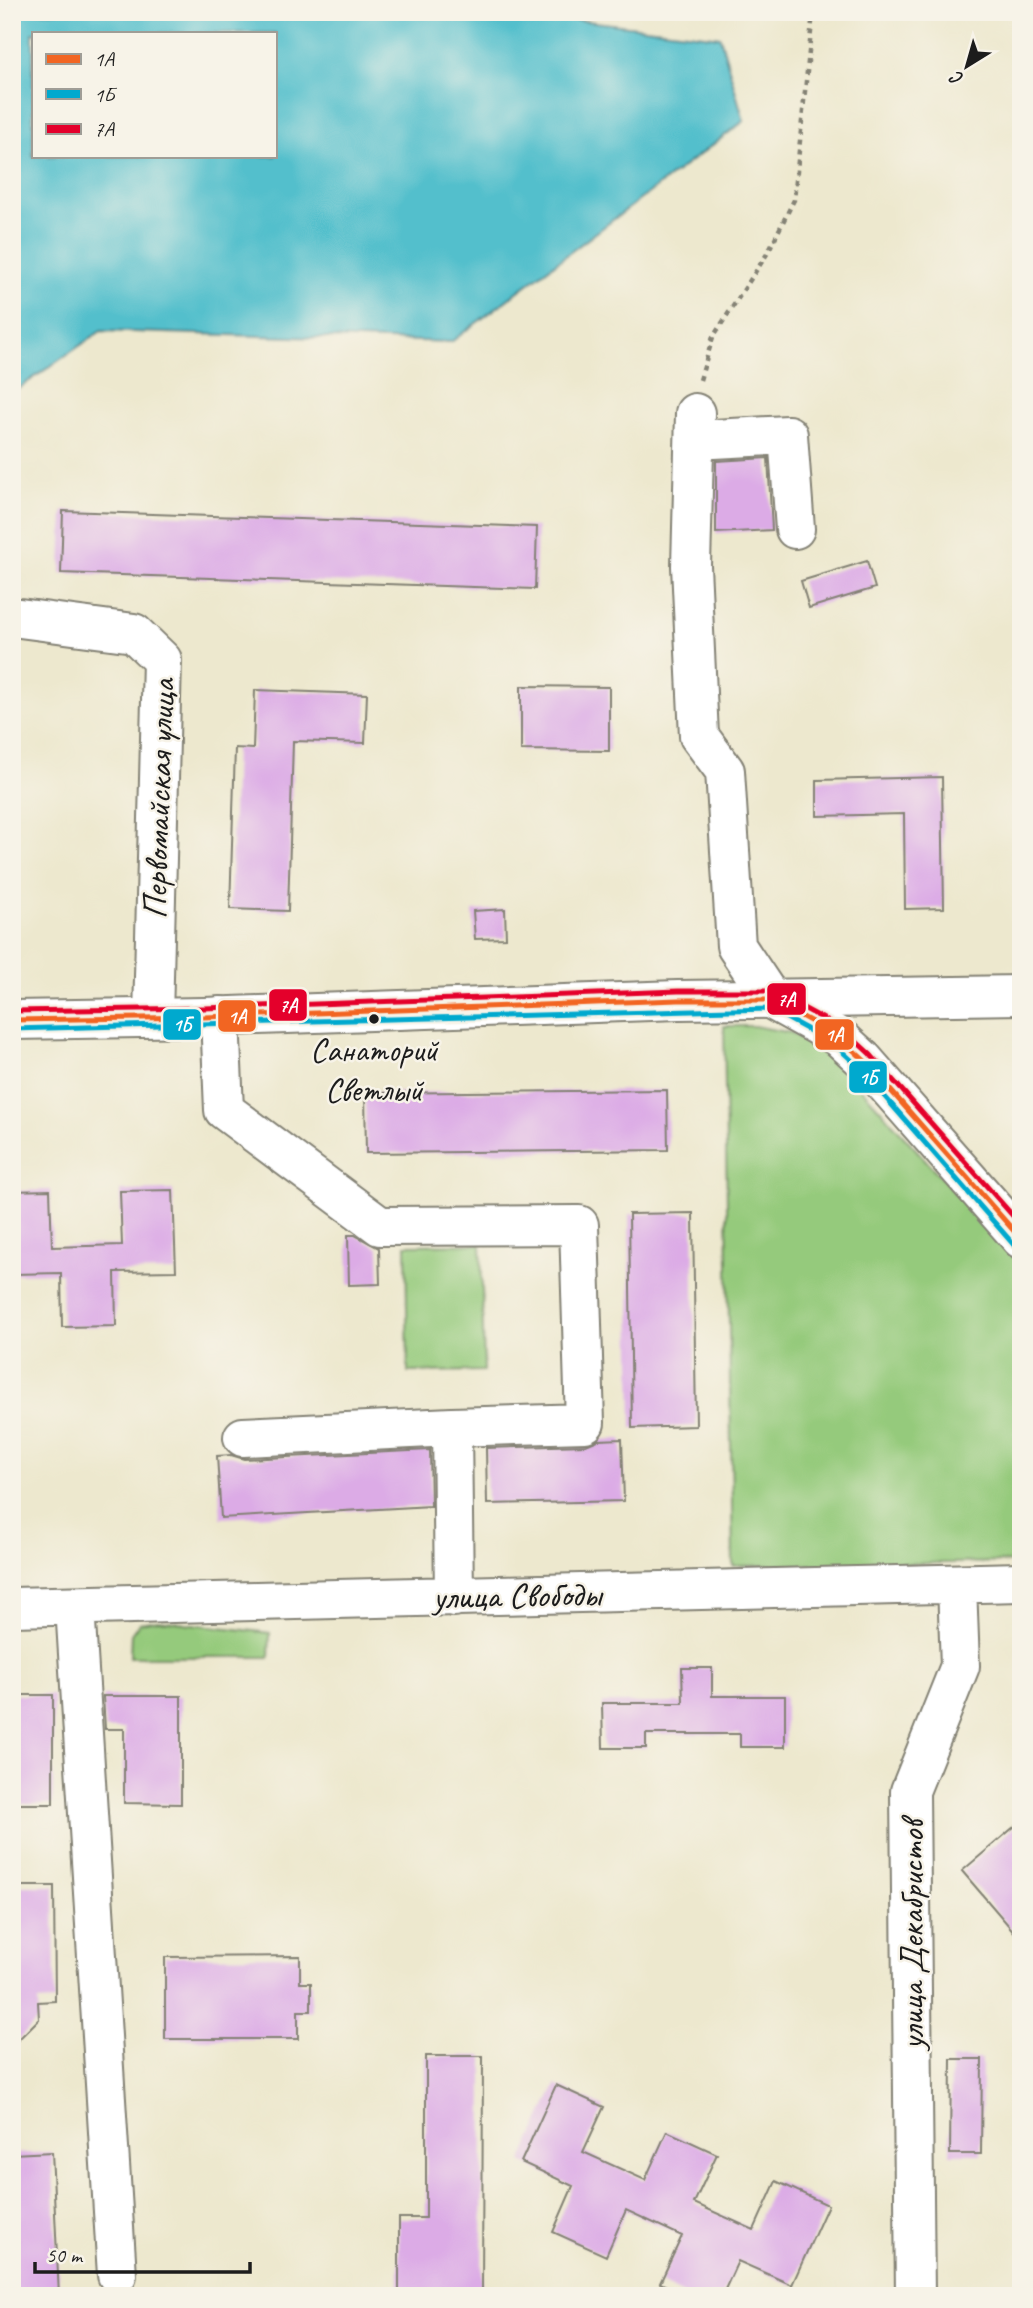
<svg xmlns="http://www.w3.org/2000/svg" width="1033" height="2308" viewBox="0 0 1033 2308" font-family="Caveat,sans-serif">
<rect width="100%" height="100%" fill="#f7f3e8"/>
<filter id="ink" filterUnits="userSpaceOnUse"><feTurbulence type="fractalNoise" baseFrequency=".0143" numOctaves="2"/><feDisplacementMap in="SourceGraphic" scale="14" xChannelSelector="R" yChannelSelector="G"/><feConvolveMatrix kernelMatrix="1 2 1 2 8 2 1 2 1" color-interpolation-filters="sRGB"/></filter>
<filter id="wash" filterUnits="userSpaceOnUse"><feTurbulence type="fractalNoise" baseFrequency=".00686" numOctaves="4" result="noise"/><feDisplacementMap in="SourceGraphic" scale="28" xChannelSelector="R" yChannelSelector="G"/><feGaussianBlur stdDeviation="1.57" result="paint"/><feColorMatrix in="noise" values="0 0 0 0 0 0 0 0 0 0 0 0 0 0 0 0 0 1.4 0 .05"/><feComposite in="paint" operator="in"/></filter>
<g filter="url(#wash)">
<rect width="100%" height="100%" fill="#ede8ce"/>
<path fill="#95ca7c" stroke="#58734c" stroke-width="2" d="M724,1026H754L792,1033L840,1065L1021,1266V1562L733,1566Z
M481,1244L484,1371L408,1372L406,1245Z
M158,1620L270,1633L269,1657H130L131,1634L139,1623Z"/>
<path fill="#52bfcc" stroke="#376e74" stroke-width="2" fill-rule="evenodd" d="M12,12H511L720,37L744,121L451,342L101,331L12,393ZM33,33H275V156H33Z"/>
<g id="blocks">
<path fill="#dcabe6" d="M768,458L772,530L716,533V461Z
M63,511L537,527L535,589L61,573Z
M867,561L875,588L809,608L801,581Z
M521,686L609,687V751L521,750Z
M255,690L367,694L365,743L293,741L288,911L230,909L235,748L253,749Z
M942,777L944,908L905,909L904,814L817,816V780Z
M505,909L506,938L475,939L473,911Z
M667,1090L668,1150L366,1153L365,1093Z
M50,1190L52,1247L122,1245L120,1191L173,1190L176,1271L115,1272L116,1326L62,1327L61,1273L12,1274V1191Z
M693,1213L696,1426L632,1428L629,1214Z
M348,1235H355L379,1248L380,1284L349,1285Z
M622,1439L624,1501L487,1504L486,1448L586,1445L598,1440Z
M430,1450L431,1506L221,1518L217,1456L231,1455L244,1459Z
M682,1668H712V1696H785V1747H740V1734H646V1748H603L602,1703H683Z
M12,1695H53V1804H12Z
M103,1696H181V1804L124,1803V1729H105Z
M1021,1821V1940L962,1871Z
M12,1886H54L55,2001L38,2002L39,2019L12,2046Z
M300,1956V1983H311V2011H298V2039H165V1957Z
M426,2056H483L482,2296H399V2218H426Z
M951,2059H982L981,2154H950Z
M556,2085L604,2107L583,2152L645,2180L667,2131L717,2154L694,2203L754,2230L776,2181L828,2205L792,2285L738,2261L722,2296H688L660,2283L682,2236L626,2210L606,2256L553,2232L573,2186L521,2162Z
M52,2152L59,2296H12V2154Z"/>
</g>
</g>
<g filter="url(#ink)">
<use href="#blocks" fill-opacity="0" stroke="#848275" stroke-width="2"/>
<g fill="none" stroke-linecap="round" stroke-linejoin="round">
<defs>
<path id="minor" d="M695,413L691,566L699,736L725,771L736,946L772,1000L839,1037L864,1060L1021,1239
M695,440L788,435L795,529
M12,617L134,633L162,660L153,1017
M220,1016L224,1110L380,1226L579,1225L585,1423L452,1427L454,1597
M243,1437L452,1427
M75,1606L117,2275
M12,1607L1021,1582
M915,2296L910,1791L960,1666L957,1585"/>
<path id="major" d="M12,1020L204,1017L678,1000L1021,995"/>
</defs>
<use href="#minor" stroke="#848275" stroke-width="42"/>
<use href="#major" stroke="#848275" stroke-width="42"/>
<path stroke="#848275" stroke-width="4.5" stroke-dasharray="5 5" stroke-linecap="butt" d="M700,380L713,337L767,254L794,200L813,12"/>
<use href="#minor" stroke="#fff" stroke-width="38"/>
<use href="#major" stroke="#fff" stroke-width="38"/>
<defs>
<path id="bus-1" d="M12,1020L204,1017L678,1000H772L839,1037L864,1060L1021,1239"/>
<path id="bus-2" d="M12,1029L770,1009L834,1044L858,1066L1014,1245"/>
<path id="bus-3" d="M12,1011L204,1008L678,991H772L844,1030L870,1054L1021,1225"/>
</defs>
<use href="#bus-1" stroke="#f7f3e8" stroke-width="10"/>
<use href="#bus-2" stroke="#f7f3e8" stroke-width="10"/>
<use href="#bus-3" stroke="#f7f3e8" stroke-width="10"/>
<use href="#bus-1" stroke="#f26522" stroke-width="5"/>
<use href="#bus-2" stroke="#00a9ce" stroke-width="5"/>
<use href="#bus-3" stroke="#e4002b" stroke-width="5"/>
</g>
</g>
<circle fill="#1c1c1c" stroke="#f7f3e8" stroke-width="2.5" cx="374" cy="1019" r="6"/>
<g text-anchor="middle" stroke-width="5" stroke-linejoin="round" paint-order="stroke">
<g font-size="33" fill="#1c1c1c" stroke="#f7f3e8">
<text x="374" y="1061">Санаторий<tspan x="374" dy="40">Светлый</tspan></text>
</g>
<g font-size="35" fill="#1c1c1c" stroke="#f7f3e8">
<text transform="translate(158 799) rotate(-88)" y="12">Первомайская улица</text>
<text transform="translate(517 1595) rotate(-1)" y="12">улица Свободы</text>
<text transform="translate(911 1935) rotate(-90)" y="12">улица Декабристов</text>
</g>
</g>
<g stroke="#f7f3e8" stroke-width="2.5">
<rect x="766" y="982" width="41" height="34" rx="7" fill="#e4002b"/>
<rect x="268" y="988" width="40" height="34" rx="7" fill="#e4002b"/>
<rect x="217" y="999" width="40" height="34" rx="7" fill="#f26522"/>
<rect x="162" y="1008" width="40" height="33" rx="7" fill="#00a9ce"/>
<rect x="814" y="1018" width="41" height="33" rx="7" fill="#f26522"/>
<rect x="848" y="1060" width="40" height="34" rx="7" fill="#00a9ce"/>
</g>
<g font-size="19" text-anchor="middle" font-weight="bold" fill="#fff">
<text x="786" y="1006">7А</text>
<text x="288" y="1012">7А</text>
<text x="237" y="1023">1А</text>
<text x="182" y="1031">1Б</text>
<text x="834" y="1041">1А</text>
<text x="868" y="1084">1Б</text>
</g>
<rect width="1033" height="2308" fill="none" stroke="#f7f3e8" stroke-width="42"/>
<rect x="32" y="32" width="245" height="126" fill="#f7f3e8" stroke="#9f9d96" stroke-width="2"/>
<rect x="46" y="54" width="35" height="10" fill="#f26522" stroke="#9f9d96" stroke-width="2"/>
<text x="94" y="66" font-size="21" fill="#1c1c1c">1А</text>
<rect x="46" y="89" width="35" height="10" fill="#00a9ce" stroke="#9f9d96" stroke-width="2"/>
<text x="94" y="102" font-size="21" fill="#1c1c1c">1Б</text>
<rect x="46" y="124" width="35" height="10" fill="#e4002b" stroke="#9f9d96" stroke-width="2"/>
<text x="94" y="136" font-size="21" fill="#1c1c1c">7А</text>
<g transform="translate(967 66) rotate(217)" stroke="#f7f3e8" stroke-width="5" paint-order="stroke">
<path d="M0-5L12 26L0 18L-12 26Z" fill="#1c1c1c"/>
<text y="-10" font-size="19" font-weight="bold" text-anchor="middle" fill="#1c1c1c">С</text>
</g>
<path d="M35 2262v10h215v-10" fill="none" stroke="#1c1c1c" stroke-width="3.5"/>
<text x="46" y="2262" font-size="21" fill="#1c1c1c" stroke="#f7f3e8" stroke-width="5" paint-order="stroke">50 m</text>
</svg>
